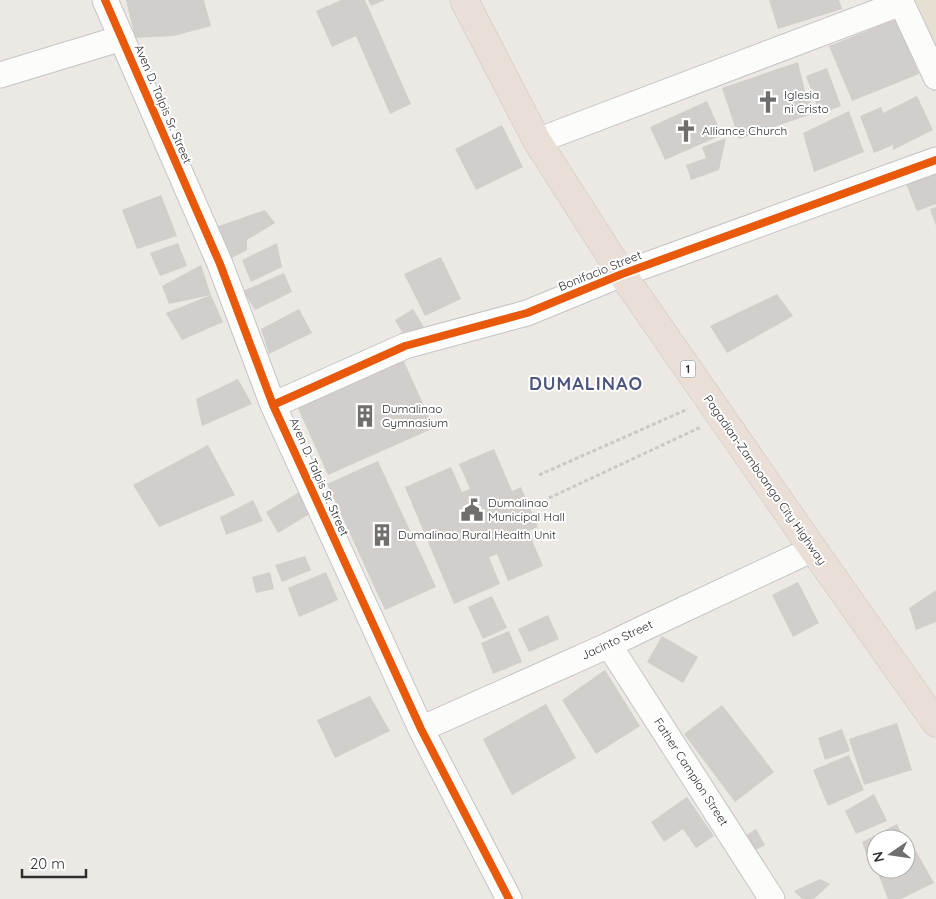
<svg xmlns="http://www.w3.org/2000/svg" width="936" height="899" viewBox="0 0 936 899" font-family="Quicksand,sans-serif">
<rect width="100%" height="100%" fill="#ece8e4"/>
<path fill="#e6e0d3" d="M915,0H936V45Z"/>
<path fill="#d1cecb" d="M126,0H204L211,26L174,36L135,38Z
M341,0H365L411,104L390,114L356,36L332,47L316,11Z
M368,0H385L371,6Z
M769,0H839L842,9L778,29Z
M896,19L919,74L852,101L829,46Z
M798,62L805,91L815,113L739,139L722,88Z
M827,68L841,106L820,114L806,76Z
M917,96L933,130L893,150V145L874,153L860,116L881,107L883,113Z
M707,101L722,135L665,160L650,127Z
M849,111L864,152L814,172L803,133Z
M502,125L523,167L476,190L455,149Z
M726,138L719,170L691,180L686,165L706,158L702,147Z
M936,173V204L917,211L906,184Z
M161,195L177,236L137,249L122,210Z
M936,207V226L930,209Z
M265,210L275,223L247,240V250L230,259L216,227Z
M178,243L187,266L160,276L150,253Z
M277,243L282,267L251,282L242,260Z
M441,257L461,299L425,316L404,274Z
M201,265L211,295L223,322L182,340L166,313L211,295L169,304L162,286Z
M284,273L292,292L255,310L243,291Z
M777,294L793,316L727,353L710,326Z
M299,309L312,333L269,354L261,329Z
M413,309L425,329L406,339L395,320Z
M402,357L434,428L328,475L296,404Z
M238,379L252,404L202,426L196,399Z
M208,445L235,495L159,527L133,485Z
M494,449L512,491L521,487L538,527L528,531L543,566L508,581L497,554L489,557L500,584L454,604L405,487L451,467L462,492L470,489L459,464Z
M378,461L436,587L385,610L327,484Z
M301,491L313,512L278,533L266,512Z
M253,500L263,521L226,535L220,517Z
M305,556L311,570L282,582L275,565Z
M270,572L274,589L256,593L252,577Z
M326,572L338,600L299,617L288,588Z
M798,582L819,623L793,637L772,595Z
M936,590V622L916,630L909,608Z
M492,596L507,628L483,639L468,607Z
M548,615L559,639L529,652L518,629Z
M509,631L522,662L493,674L481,643Z
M662,636L698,657L683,683L647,662Z
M605,670L640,726L596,754L562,700Z
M370,696L390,731L335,758L317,720Z
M546,704L576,758L512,795L483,739Z
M722,705L774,772L735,802L684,734Z
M897,723L912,770L864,785L849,739Z
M842,729L850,751L825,760L818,738Z
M849,755L864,790L828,806L813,770Z
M874,794L887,821L856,834L845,811Z
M687,797L714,836L696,848L683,829L664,842L651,822Z
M897,824L904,839H876V865L871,867L862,842Z
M756,829L765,845L754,851L745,836Z
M916,851L934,883L901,899H888L877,871L880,869H906V856Z
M820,879L830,884L814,899H802L794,891Z"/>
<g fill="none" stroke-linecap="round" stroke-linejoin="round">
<defs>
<path id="street" d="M105,0L220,264L273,405L421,729L509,899
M900,0L936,77
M0,75L122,38
M537,141L901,3
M273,405L405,346L527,313L622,274L936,160
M609,645L772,899
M421,729L609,645L642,629L813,549"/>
<path id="highway" d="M464,0L537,141L622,274L813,549L936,723"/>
</defs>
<use href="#street" stroke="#c5c4c5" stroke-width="27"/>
<use href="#highway" stroke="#c6c5c4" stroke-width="29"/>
<path stroke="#c9c9c8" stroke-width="3" stroke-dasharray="4 2.5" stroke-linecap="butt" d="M539,475L688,409
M549,498L701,427"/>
<use href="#street" stroke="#fcfcfb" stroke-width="25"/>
<use href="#highway" stroke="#eadfd6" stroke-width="28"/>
<defs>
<path id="cycleway" d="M105,0L220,264L273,405L421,729L509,899
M273,405L405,346L527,313L622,274L936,160"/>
</defs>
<use href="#cycleway" stroke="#fff" stroke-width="11"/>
<use href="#cycleway" stroke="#e8590c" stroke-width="8"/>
</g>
<defs>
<symbol id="church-bare" viewBox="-9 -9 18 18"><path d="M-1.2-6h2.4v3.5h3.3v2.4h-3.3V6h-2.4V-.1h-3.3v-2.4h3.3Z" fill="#706f6e" stroke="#fff" stroke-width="2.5" paint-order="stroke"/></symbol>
<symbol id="building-bare" viewBox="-9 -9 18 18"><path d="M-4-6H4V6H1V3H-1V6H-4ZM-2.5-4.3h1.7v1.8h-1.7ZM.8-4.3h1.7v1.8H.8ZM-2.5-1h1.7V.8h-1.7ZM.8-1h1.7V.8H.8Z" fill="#706f6e" stroke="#fff" stroke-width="2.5" paint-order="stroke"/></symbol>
<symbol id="civic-bare" viewBox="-9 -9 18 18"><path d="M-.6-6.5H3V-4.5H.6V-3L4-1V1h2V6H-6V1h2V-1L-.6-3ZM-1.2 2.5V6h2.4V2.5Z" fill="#706f6e" stroke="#fff" stroke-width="2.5" paint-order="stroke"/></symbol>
</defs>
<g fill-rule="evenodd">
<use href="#church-bare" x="752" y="86" width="32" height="32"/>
<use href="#church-bare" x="670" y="115" width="32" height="32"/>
<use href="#building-bare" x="349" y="400" width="32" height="32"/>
<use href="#civic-bare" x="456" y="494" width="32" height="32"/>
<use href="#building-bare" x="366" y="519" width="32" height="32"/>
</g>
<g text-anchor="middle" stroke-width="4" stroke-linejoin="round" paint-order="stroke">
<rect fill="#fff" stroke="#6d6d6d" stroke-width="1" x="680.5" y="360.5" width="15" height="17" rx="4"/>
<g font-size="11" font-weight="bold" fill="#2e2e2e">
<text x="688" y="373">1</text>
</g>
<g font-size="12" fill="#2e2e2e" stroke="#fff" text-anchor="start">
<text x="784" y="99">Iglesia<tspan x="784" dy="14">ni Cristo</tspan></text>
<text x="702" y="135">Alliance Church</text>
<text x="382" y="413">Dumalinao<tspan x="382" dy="14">Gymnasium</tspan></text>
<text x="488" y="507">Dumalinao<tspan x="488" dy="14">Municipal Hall</tspan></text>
<text x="398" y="539">Dumalinao Rural Health Unit</text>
</g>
<g font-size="12" fill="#2e2e2e" stroke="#fff">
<text transform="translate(163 104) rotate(67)" y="4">Aven D. Talpis Sr. Street</text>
<text transform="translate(600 271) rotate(-22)" y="4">Bonifacio Street</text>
<text transform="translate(319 477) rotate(66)" y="4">Aven D. Talpis Sr. Street</text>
<text transform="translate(765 480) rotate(55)" y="4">Pagadian-Zamboanga City Highway</text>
<text transform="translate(617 640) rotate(-25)" y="4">Jacinto Street</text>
<text transform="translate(691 772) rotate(57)" y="4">Father Campion Street</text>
</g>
<g font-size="18" font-weight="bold" letter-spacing="1" fill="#4d5680" stroke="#fff">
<text x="586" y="390">DUMALINAO</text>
</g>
</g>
<g transform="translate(891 854) rotate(257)"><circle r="24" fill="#ffffff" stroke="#ababab"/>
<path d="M0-4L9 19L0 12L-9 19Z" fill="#706f6e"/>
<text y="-8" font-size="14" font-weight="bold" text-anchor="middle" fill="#2e2e2e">N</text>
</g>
<path d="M22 869v8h64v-8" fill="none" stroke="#2e2e2e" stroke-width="2.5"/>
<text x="30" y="869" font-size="15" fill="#2e2e2e" stroke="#ffffff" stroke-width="4" paint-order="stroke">20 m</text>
</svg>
